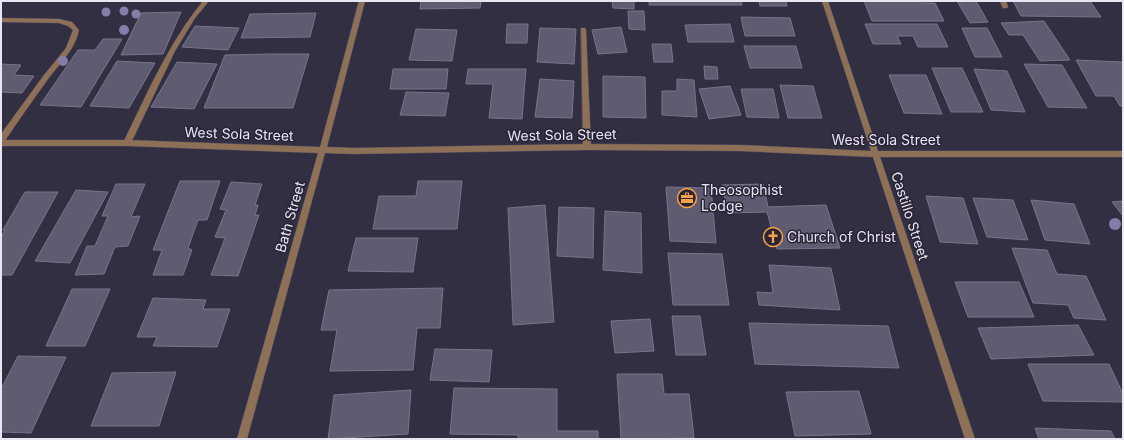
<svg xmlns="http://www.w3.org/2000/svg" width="1124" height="440" viewBox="0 0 1124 440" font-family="Inter,sans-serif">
<rect width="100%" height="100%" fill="#322f42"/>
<path fill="#5f5c71" stroke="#78748a" d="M421,1H481L480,8L420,9Z
M608,1H634V9L613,8L612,1Z
M649,1H741L742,5H649Z
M759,1H786L787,6H760Z
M864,1H920L921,3H935L944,21H872Z
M957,1H976L988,22L970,23Z
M1013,1H1090L1101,17L1021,16Z
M628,11H644L645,30L629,29Z
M181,12L163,54L121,55L141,13Z
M316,13L310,37L241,38L250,14Z
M741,17L790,18L795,36H745Z
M1044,21L1070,60L1040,61L1023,35H1009L1001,23Z
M507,24H528L527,43H506Z
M730,24L734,42H688L685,25Z
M865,24H937L948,47H918L913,36H897L901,44H873Z
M195,26L239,28L228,50L182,47Z
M621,27L627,52L598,54L592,30Z
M540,28L576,29L574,64L537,62Z
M962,28H987L1002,57H975Z
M416,29L457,30L452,61L409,60Z
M103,39H122L81,107L40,105L78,50H95Z
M652,44H671L673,62H654Z
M744,46H796L802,68H750Z
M269,54H309L293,108H204L225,55Z
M1076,60L1123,62V106H1120L1114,96H1096Z
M117,61L155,63L129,108L90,106Z
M177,62L217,64L194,109L151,107Z
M1,64L21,65L14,75L34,76L22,93L1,92Z
M1024,64L1062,65L1087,108L1048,107Z
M704,66L717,67L718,79H705Z
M932,68H962L983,112H951Z
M393,69H448L446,89H390Z
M468,69H526L522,119L489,118L493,84H466Z
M974,69L1007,71L1025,112L991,110Z
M889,75H926L942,114L904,113Z
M603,76L645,77L646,118L603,117Z
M540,79L574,81L572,118L535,117Z
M677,79L694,80L697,117L662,115V91H677Z
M780,85L813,86L822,118H788Z
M730,86L741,115L709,119L699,89Z
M741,89H773L779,118L747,117Z
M406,92L449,93L445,116L400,115Z
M180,181H220L207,220H198L188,248L192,250L183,275H153L162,250H153Z
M418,181H462L457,229H373L379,196H416Z
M231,182L262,184L255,205H258L255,215H259L238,276L211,275L225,238L215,237L226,210L220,209Z
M116,184H145L131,217L140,216L128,246L115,247L104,274L75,275L87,246H95L108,216H102Z
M763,184L768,207L826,205L840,248L777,249L767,212L728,213L722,185Z
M666,187L711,188L716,243L670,241Z
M76,190L108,192L70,263L35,261Z
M25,192H58L12,275H1V237L5,230H3Z
M926,196L963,198L978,244L940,242Z
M973,198L1013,200L1028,240L987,237Z
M1031,200L1074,204L1090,244L1045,240Z
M1123,201V216L1112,202Z
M545,205L554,322L513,325L508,208Z
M559,207L594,208L593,258L557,256Z
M605,211L641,213L642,273L603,270Z
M356,238H418L413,272L348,271Z
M1012,248L1047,250L1057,274L1086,276L1106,320L1074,318L1068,305L1033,303Z
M668,253L722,254L729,305H673Z
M769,265L831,268L840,310L759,305L757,292L773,293Z
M955,282H1019L1034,317H968Z
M443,288L440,328H417L413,370L330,371L337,330H321L329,290Z
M72,289H110L85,346H46Z
M153,298L206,300L203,309H230L217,347L153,346L157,337H137Z
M672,316H700L706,355H676Z
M650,319L654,351L615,353L611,321Z
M749,323L888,326L899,368L755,364Z
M1078,325L1094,355L991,359L978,328Z
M435,349L492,350L489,382L430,380Z
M18,356L66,357L31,433L1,432V389Z
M1028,364H1109L1123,394V402L1043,401Z
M176,372L159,426H91L112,373Z
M617,374H662L664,394H689L694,438L621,439Z
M454,388L557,389V431H598V439H518V435L450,434Z
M411,390L408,434L328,439L334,395Z
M859,391L871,434L795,436L786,392Z
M1035,428L1111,431L1115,439H1039Z"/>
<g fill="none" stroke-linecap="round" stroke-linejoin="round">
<defs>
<path id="service" d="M203,1H209L195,18L175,51L130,145H124L123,143C147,94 168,44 203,1Z
M1000,1H1006L1008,7L1007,8H1003Z
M1,18L59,19L72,22L79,30C75,50 60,63 48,79C33,100 18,121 4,142L1,143V134L44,75L66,48L73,30L68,26L59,23L1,22Z
M581,28H585L586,30L591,147L587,150L583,147Z"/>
<path id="minor" d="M359,1H365L327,147L354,148L587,144L740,145L871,151L822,1H828L878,151H1123V157H880L975,439H965L873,157L740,151L587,150L354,154L325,153L247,439H237L318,153L127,146H1V140H127L320,147Z"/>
</defs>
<use href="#service" stroke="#4f4c5e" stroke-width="1"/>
<use href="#minor" stroke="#4f4c5e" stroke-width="1"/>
<use href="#service" fill="#8d7056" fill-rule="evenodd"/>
<use href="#minor" fill="#8d7056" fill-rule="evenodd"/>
</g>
<g fill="#847da8">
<circle cx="124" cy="11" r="4.5"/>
<circle cx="106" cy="12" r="4.5"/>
<circle cx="136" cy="14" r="4.5"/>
<circle cx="124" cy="30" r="5"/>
<circle cx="63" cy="61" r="5"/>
<circle cx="1115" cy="224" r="6"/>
</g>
<defs>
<symbol id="office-ring" viewBox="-11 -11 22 22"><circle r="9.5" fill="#292537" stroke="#f7a149" stroke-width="1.5"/><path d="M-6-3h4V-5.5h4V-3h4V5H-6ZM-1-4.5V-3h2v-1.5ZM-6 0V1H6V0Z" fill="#f7a149"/></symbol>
<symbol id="church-ring" viewBox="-11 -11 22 22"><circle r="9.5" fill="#292537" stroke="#f7a149" stroke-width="1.5"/><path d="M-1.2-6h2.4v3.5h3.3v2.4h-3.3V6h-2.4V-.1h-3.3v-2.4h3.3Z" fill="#f7a149"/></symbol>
</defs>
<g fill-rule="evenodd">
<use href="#office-ring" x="676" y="187" width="22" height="22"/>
<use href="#church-ring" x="762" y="226" width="22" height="22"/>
</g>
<g text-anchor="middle" stroke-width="3" stroke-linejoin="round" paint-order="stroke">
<g font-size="14" fill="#e8e6f3" stroke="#292537">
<text transform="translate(239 134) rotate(2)" y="5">West Sola Street</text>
<text transform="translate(562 135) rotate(-1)" y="5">West Sola Street</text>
<text x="886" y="145">West Sola Street</text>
<text transform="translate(910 216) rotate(72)" y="5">Castillo Street</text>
<text transform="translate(290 217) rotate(-74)" y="5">Bath Street</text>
</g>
<g font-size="14" fill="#e8e6f3" stroke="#292537" text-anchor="start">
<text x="701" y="195">Theosophist<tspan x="701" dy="16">Lodge</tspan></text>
<text x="787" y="242">Church of Christ</text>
</g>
</g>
<rect width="1124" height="440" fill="none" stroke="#e8e6f3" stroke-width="4"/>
</svg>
